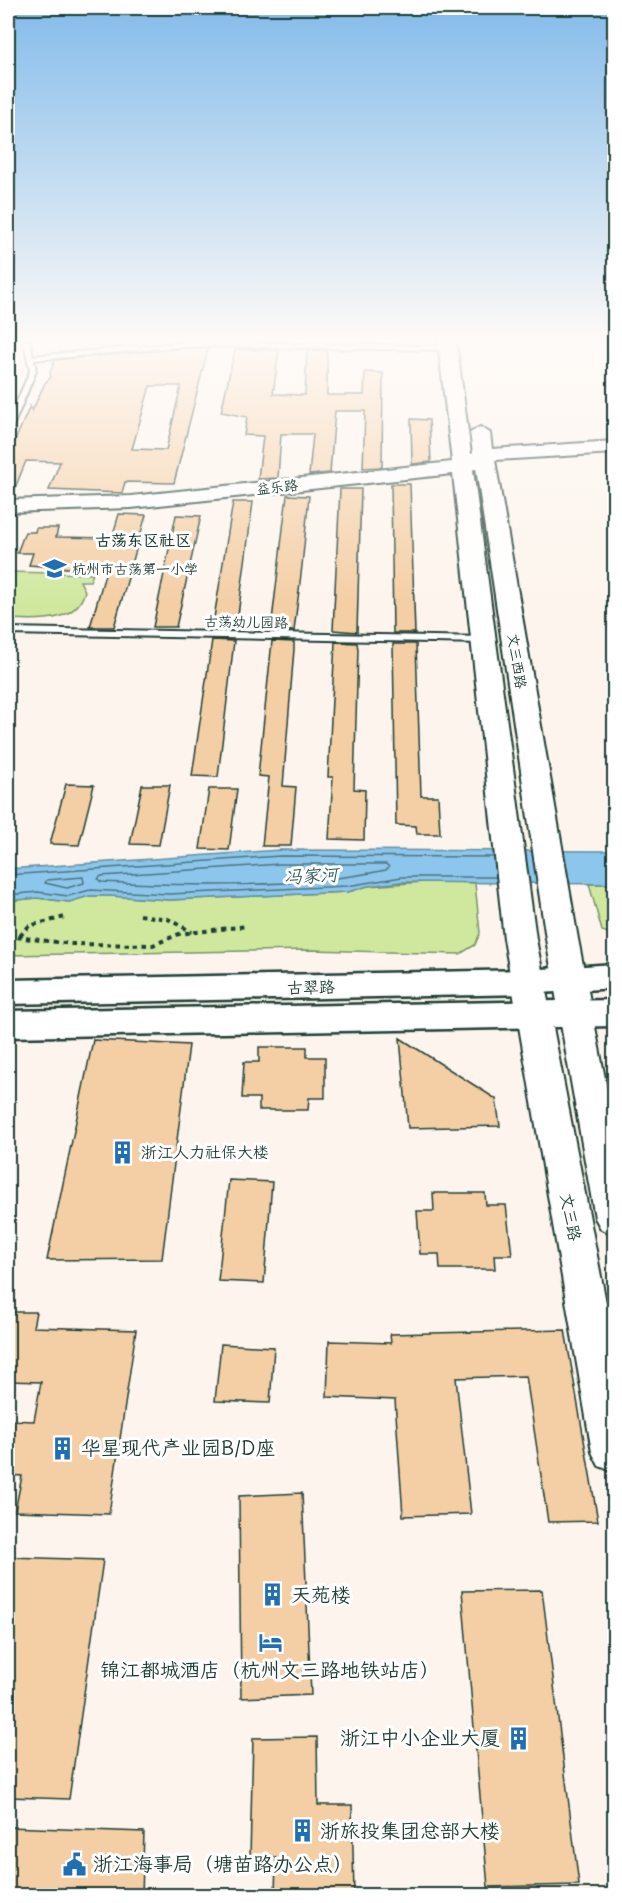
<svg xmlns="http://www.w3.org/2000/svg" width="622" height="1903" viewBox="0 0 622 1903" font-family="Delius,'LXGW WenKai TC',sans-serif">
<rect width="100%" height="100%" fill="#fdf5ed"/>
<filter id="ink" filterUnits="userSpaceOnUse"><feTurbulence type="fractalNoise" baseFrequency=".0167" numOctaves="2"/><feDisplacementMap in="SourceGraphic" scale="12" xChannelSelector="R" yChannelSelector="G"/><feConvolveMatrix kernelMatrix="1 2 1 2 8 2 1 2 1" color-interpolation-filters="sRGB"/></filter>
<g filter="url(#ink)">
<path fill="#cfe89e" stroke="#779269" stroke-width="1.5" d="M8,572L93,574L90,581H80L85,591C76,625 35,620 8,619Z
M438,881L475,883L480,933L475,945L460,954L312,950L8,955V901L37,898L69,902L89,896H111L169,900L348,892L368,886Z
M589,884H614V935L602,931Z"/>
<path fill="#8dc6ec" stroke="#618fa2" stroke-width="1.5" d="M280,850L614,851V884L400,882L368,886L348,892L169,900L111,896H89L69,902L37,898L8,901V869Z"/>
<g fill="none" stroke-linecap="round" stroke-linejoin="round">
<path stroke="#4b747e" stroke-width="1.5" d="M280,864H386L389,867L386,870C293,889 196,886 101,882L98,879L101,876Z
M8,875L280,856L494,857
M83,877L84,883L67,888L45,883L47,880Z
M8,895L38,892L68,896L90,890L169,894L347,886L402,877H496"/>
</g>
<path fill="#f4cea4" stroke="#1f3d34" stroke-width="1.5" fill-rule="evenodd" d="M187,348L208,349L174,483L125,482L122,493L49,490L60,462L26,461L11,498H8V457L30,406L32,411L45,383L51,377L50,373L55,360ZM150,386H181L166,450L132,449Z
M235,349L279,350L273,394L305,395L307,350H327V395H364L365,372L383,373L382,467L363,468L365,411H335L330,473L309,475L313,434H281L278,478L258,479L263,436L244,435L247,417L221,412Z
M411,419L429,420L431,462L412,464Z
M391,484H410L415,633H393Z
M340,489H361L357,632L333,630Z
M287,495L309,496L302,566L294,631H273L271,629Z
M233,502H253L236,630H212Z
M119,514L146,515L114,627H90L106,571L29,565L33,553H17L25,532H35L36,528H58L56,537L112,538Z
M176,515L201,516L176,627H153Z
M212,640L234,641L218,777L192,776Z
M272,641L294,642V649L283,786L296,787L291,846H262L269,777L258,776Z
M335,642L357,643L358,649L354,789L365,790L364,840L329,839L333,777H328Z
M393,644H416L421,796H438L440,834H417L416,826L396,825Z
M66,784L94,785L79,845L50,844Z
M142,785H170L159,845L130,844Z
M209,789H237L229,850L200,849Z
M400,1038L496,1099L500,1126L408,1128Z
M93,1040L189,1045L162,1259L47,1260Z
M259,1047H307V1057H325V1098H309L308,1110H259V1098H242L244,1062H259Z
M229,1180L272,1182L264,1283L218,1281Z
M433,1193H485L486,1205H506L512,1255H494L495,1269H440L439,1254H420L417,1211H434Z
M8,1312H36L33,1327L136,1330L109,1514L15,1511L22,1476L8,1475V1420L34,1421L41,1382L8,1381Z
M565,1330L598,1521L548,1522L526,1376L456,1378L471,1514L403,1516L395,1400L327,1397L329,1341L391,1343L390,1334Z
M221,1344L274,1347L270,1403L215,1401Z
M302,1493L311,1695L241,1698L239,1496Z
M8,1557L103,1560L69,1799L8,1797Z
M542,1590L579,1885L488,1887L462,1591Z
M317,1737L318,1805H352L354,1896H275L276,1857H250L253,1738Z
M8,1827L144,1832L142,1896H8Z"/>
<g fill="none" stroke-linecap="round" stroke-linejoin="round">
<defs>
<path id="lane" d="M24,341H30L33,356L188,342L448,346L451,348L448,350L188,346L34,360L36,371L12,429L8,431V422L30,371Z
M8,628L485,637L490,640L485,643L8,634Z"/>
<path id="secondary" d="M438,341H456L471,454L473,453L470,433L480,427L490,433L492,449L614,441V453L495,460L578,939L614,1125V1234L601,1229L595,1218L546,939L476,468L473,470L536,939L614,1344V1472L599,1466L592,1452L504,939L453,474L131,508L8,512V500L131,496L452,462Z"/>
<path id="primary" d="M614,964V988L527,994L8,1004V980L527,970Z
M614,1000V1026L8,1037V1011Z"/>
</defs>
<use href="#lane" stroke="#1f3d34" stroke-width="4"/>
<use href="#secondary" stroke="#1f3d34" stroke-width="4"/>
<use href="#primary" stroke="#1f3d34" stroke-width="5"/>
<path stroke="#1f3d34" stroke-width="4" stroke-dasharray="4.5 4.5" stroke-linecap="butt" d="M140,915L168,919L192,932
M8,936L72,944L153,945L179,934L247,926
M20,936L29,926L65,917"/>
<use href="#lane" fill="#fff" fill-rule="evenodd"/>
<use href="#secondary" fill="#fff" fill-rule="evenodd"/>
<use href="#primary" fill="#fff" fill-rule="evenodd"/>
</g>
</g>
<linearGradient id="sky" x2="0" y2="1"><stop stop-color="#83bbea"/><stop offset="0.56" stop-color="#fefaf7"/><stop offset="1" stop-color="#fefaf7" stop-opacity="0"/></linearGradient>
<rect width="622" height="607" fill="url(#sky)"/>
<defs>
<symbol id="school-bare" viewBox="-9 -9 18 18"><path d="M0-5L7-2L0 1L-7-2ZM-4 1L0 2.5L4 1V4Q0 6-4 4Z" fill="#1f6fb2" stroke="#fff" stroke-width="2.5" paint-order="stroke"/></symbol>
<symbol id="building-bare" viewBox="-9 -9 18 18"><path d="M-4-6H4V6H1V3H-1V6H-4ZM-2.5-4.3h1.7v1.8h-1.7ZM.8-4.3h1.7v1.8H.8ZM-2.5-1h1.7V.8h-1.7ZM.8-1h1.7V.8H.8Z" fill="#1f6fb2" stroke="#fff" stroke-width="2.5" paint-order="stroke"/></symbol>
<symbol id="hotel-bare" viewBox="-9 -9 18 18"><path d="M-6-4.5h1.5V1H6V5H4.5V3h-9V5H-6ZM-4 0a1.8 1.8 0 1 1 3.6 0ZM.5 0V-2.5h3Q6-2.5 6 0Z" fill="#1f6fb2" stroke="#fff" stroke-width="2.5" paint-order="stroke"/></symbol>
<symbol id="civic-bare" viewBox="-9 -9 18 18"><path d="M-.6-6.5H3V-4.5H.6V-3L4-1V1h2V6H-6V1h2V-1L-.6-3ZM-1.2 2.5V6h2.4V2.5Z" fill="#1f6fb2" stroke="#fff" stroke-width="2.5" paint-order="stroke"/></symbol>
</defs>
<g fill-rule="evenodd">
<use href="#school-bare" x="38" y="552" width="33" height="33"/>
<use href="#building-bare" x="106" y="1136" width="33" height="33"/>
<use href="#building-bare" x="46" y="1432" width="33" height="33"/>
<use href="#building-bare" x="256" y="1578" width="33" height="33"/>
<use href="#hotel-bare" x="254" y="1626" width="33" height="33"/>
<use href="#building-bare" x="502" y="1722" width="33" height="33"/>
<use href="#building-bare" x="286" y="1814" width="33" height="33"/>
<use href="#civic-bare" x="58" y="1848" width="33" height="33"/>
</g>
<g text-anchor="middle" stroke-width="6" stroke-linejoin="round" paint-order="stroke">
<g font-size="14" fill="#1f3d34" stroke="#fff">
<text transform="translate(277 487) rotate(-6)" y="5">益乐路</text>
<text transform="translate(246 622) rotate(1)" y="5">古荡幼儿园路</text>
<text transform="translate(517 661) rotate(81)" y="5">文三西路</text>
</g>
<g font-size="14" fill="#1f3d34" stroke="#fff" text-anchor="start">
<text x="72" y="574">杭州市古荡第一小学</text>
</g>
<g font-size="16" font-weight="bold" fill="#1f3d34" stroke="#fff">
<text x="143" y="546">古荡东区社区</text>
</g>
<g font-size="16" fill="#1f3d34" stroke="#fff">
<text transform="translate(311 987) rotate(-1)" y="6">古翠路</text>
<text transform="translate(571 1217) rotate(79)" y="6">文三路</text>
</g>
<g font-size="16" fill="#1f3d34" stroke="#fff" text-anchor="start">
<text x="141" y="1158">浙江人力社保大楼</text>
</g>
<g font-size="18" font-style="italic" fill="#3a5f62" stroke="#fff">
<text transform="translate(311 876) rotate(-3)" y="6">冯家河</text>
</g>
<g font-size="20" fill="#1f3d34" stroke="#fff" text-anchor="start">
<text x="81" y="1455">华星现代产业园B/D座</text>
<text x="291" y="1602">天苑楼</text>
<text x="270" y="1677" text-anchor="middle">锦江都城酒店（杭州文三路地铁站店）</text>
<text x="500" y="1745" text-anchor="end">浙江中小企业大厦</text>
<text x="320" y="1838">浙旅投集团总部大楼</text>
<text x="93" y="1871">浙江海事局（塘苗路办公点）</text>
</g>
</g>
<rect width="622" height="1903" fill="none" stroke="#fff" stroke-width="30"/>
<rect x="15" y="15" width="592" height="1873" fill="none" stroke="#1f3d34" stroke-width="2" filter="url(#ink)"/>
</svg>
